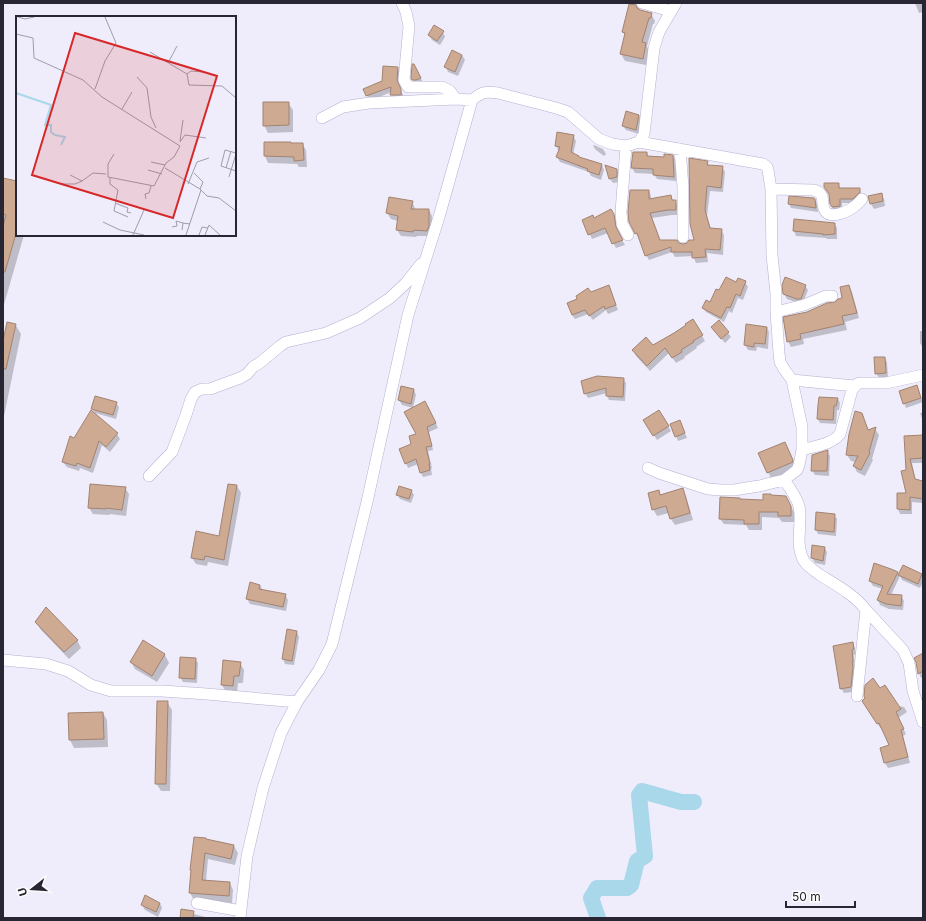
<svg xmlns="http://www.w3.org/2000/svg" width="926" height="921" viewBox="0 0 926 921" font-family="Inter,sans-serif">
<rect width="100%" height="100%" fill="#efedfb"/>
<path fill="#0003" d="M630,3H644L641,5L639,10L651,14L655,21L654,24H653L647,46L649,51L646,65L625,61L621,54L625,36L623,32Z
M915,3H923V12L919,13Z
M443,32L445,37L440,45L432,40L429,35Z
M462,55L465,60L458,76L448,72L446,67Z
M398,68L400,73L399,85L403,95V99H394L391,95V92L370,101L364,89L383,82Z
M417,69L423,83L416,84L412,78Z
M288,103L293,110V132L268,133L264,125Z
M639,115L641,120L639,134L626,130L623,126Z
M573,136L576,141L573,155L580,158L602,165L604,170L601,180L591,176L589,172L560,162L557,157L560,150H558L556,145Z
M265,143L302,144L306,150L307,167H299L297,164L268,163L265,156Z
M594,145L603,149L606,154L604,156L596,150L593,146Z
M647,153L649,157L665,158L673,156L676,161V181L657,179L654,174L635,173L632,168Z
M707,162L709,166L722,167L725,172L723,192L710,191L707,216L711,229L721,230L724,235L723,255L707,253L708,262L696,263L693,256L675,257L672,252L649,260L646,255L640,238L639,239L630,222L649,191L651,196V199L670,196L673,201H675L678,206V215H672L652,218L660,241L683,245L695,241Z
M617,170L619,175V182L613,183L610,179Z
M3,179L16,182L17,179V235H24L3,308Z
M838,184L841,189H859L862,194V197L856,203H842V211L835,212L832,207L830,195L825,187Z
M881,194L884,199L885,206L874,209L871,204L870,197Z
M815,199L817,204L818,212L791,208L789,204Z
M412,202L415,208V210H429L432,216V233L430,236H417L416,237L401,236L397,230L398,221L391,219L387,213Z
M611,210L616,220L618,233L625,245L616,248L608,233L592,239L583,220H595Z
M834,224L837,228V239H827L826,238L796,236L794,231Z
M745,282L748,287L743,300L738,298L732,313L729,311L724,322L706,312L703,308L711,304L720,292L737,283Z
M805,286L808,290L803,303L801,304L787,299L784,294Z
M849,286L852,292L859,318L845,322L847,330L803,339L804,344L791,347L788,341L807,312L836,303L844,298Z
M611,291L618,310L608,314L606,310L593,320L588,314L575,319L572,315L591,293Z
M693,320L705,341L696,347L697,348L684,357L685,358L676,363L669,353L650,371L636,356L633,350L653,346L687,325Z
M718,321L728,333L731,337L725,343L715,331L712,327Z
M15,324L21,334L3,421V346Z
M747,325L767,328L769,332L768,349L757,347L756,351L748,350L745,345Z
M920,331H923V348L920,343Z
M884,358L887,362L888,378H879L876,373Z
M623,379L626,383L625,401L609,400L607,396V393L588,398L585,393Z
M917,386L919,391L923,402L906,408L904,403Z
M414,390L416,395L413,408L402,405L399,400Z
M838,399L840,403L839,410H837L836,424L820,423L818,419Z
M116,403L119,407L116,419L95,413L92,409Z
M428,406L438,428L429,432L433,450L428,451L432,468L431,469L432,475L423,477L421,473L418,464L408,468L406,463L412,445L418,435Z
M659,412L671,431L657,440L645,421Z
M920,413H923V421Z
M862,414L865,421L869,431L875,429L879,435L872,459L873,460L865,476L857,472L854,466L856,462L851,461L847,455Z
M682,426L687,438L678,441L676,436Z
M117,434L120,439L110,452L102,445L93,473L80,468L79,471L67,467L63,462L75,439Z
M923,436V463H912L916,481L923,482V503L912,502V514H900L898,509L907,494V471L905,437Z
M784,443L797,468L772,480L768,472Z
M827,451L830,456L829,476L815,475L812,470Z
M229,485L237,486L241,493L228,566L208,562L207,566L196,564L192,558L220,537Z
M125,488L129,494L126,516L110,514L109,515L93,514L89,508Z
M682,489L686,496L693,520L675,525L671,519L669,513L657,516L653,509L659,492L661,495Z
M411,490L414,495L411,503L400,499L397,494Z
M786,497L794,512V522H782L779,518L762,517V530H749L746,525L724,524L720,519L764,501Z
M834,515L837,519L836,536L818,534L816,530Z
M813,546L824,547L827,552L825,565L815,563L812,558Z
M903,566L921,575L923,577V582L920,588L902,580L900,576L891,595L901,596L904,601L903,610L889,609L880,605L878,600L883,589L873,586L870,581L897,573L899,576Z
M260,585L263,591L285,595L288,600L286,611L250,604L247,599Z
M36,622L77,640L81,648L69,659L41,630Z
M297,632L299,637L294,665L285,664L283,659Z
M143,642L165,655L169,663L157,682L135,669L131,662Z
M852,643L855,648L856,654L854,655L855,666L854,667L855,673L853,692L844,693L841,688Z
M923,654V677L921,678L919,673Z
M195,659L198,663L197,683L183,682L180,677Z
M240,663L244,670L243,683H238L237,693L226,692L222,685Z
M880,689L897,706L904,707L907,712L898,718L906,734L903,736L910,763L888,768L885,763L881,748L891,746L882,728L881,729L866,706Z
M167,702L172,710L170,791H161L156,783Z
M103,713L107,720L108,747L74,748L70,740L69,714Z
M206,840L234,846L238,853L235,865L208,859L206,881L230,883L233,890L232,903L194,900L190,893L192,871Z
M160,903L162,908L158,917L145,910L142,905Z
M193,912L194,914L210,918H181Z"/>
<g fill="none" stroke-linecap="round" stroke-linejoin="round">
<path stroke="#aad8eb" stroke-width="16" d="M598,918L591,898L597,888H627L631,885L637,861L645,856L639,795L642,791L681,802H694"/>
</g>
<path fill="#cfaa93" stroke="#a28370" d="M629,4L636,5L637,8L640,10L652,13L651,18H649L642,42L646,43L643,59L620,54L625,33L622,32Z
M434,25L444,31L437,41L428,35Z
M452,50L462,55L455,72L444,67Z
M412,64H414L421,78L416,80H412L411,78Z
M383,66L398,67L397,80L401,89V95H390L391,87L366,96L363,89L382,81Z
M263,102H289V125L263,126Z
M626,111L639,115L636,130L622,126Z
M557,132L574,135L571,152L579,156V157L602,164L599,175L587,171L588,169L556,157L560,147L555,146Z
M264,142H291V143H303L304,160L294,161V157L264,156Z
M633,152H647V156L664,157V154L673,155L674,177L653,175V169L631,168Z
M689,158L708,161L707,165L723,166L721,188L707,186L705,210L710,228L722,229L720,250L705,249L706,257L692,258V252H671V247L645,256L637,233L635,234L629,222L628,212L630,190H649V199L671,195L672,200H676V210H668L650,213L660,240H677L679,243L683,244L687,243L689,240H694L690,224Z
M605,165L617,169V177L609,179Z
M3,178L17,181V230L5,272H3V226L6,215L3,214Z
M824,183H839V188H860V192L853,199H840V206L832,207L830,204L829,194L824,187Z
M882,193L883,201L870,204L868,196Z
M789,196L814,198L815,199L816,208L788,204Z
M389,197L413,201L411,209H429V226L427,231L414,230L413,232L396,230L398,216L386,213Z
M611,209L614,214L616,227L623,240L612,244L605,228L588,235L582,220L593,215L594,218Z
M794,219L835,223V234L823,235V234L793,231Z
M726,277L736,282L738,278L746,281L740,296L736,294L730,308L727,307L721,318L702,308L706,300L710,302L716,289L719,290Z
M785,277L806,285L801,299H797L783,294L782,285Z
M609,285L616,305L605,309L604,306L589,316L585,310L572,315L567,303L577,299L576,296L588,288L591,292Z
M849,285L857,313L842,316L844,324L800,334L801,339L787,342L783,317L807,312L827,303L835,302L838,299L842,298L840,287Z
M693,319L703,335L693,341L694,342L681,350L682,352L672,358L665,348L647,366L632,350L646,337L653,345L674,333L686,325L685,324Z
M719,320L729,332L721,339L711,327Z
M7,322L16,324L6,369H3V341Z
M746,324L767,327L765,344L754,343V347L744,345Z
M874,357H885L886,373L875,374Z
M597,376L624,378L623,397L606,396V388L584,394L581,381Z
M917,385L921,398L903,404L899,391Z
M401,386L414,389L411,404L398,400Z
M95,396L117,402L113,415L91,409Z
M819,397L838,398L836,406H834L833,420L817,419L818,405Z
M425,401L436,423L427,427L432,446L426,447L430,464H429L430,470L420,473L416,459L405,464L399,449L411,444L409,436L416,434L404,412Z
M91,410L118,433L106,447L99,441L90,468L77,463L76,466L62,462L70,436L74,438Z
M659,410L669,426L653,436L643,420Z
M855,411L862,413L868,430L876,427L869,452L870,453L861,470L853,466L858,456L846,455L849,434Z
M680,420L685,433L675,437L670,424Z
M923,435V458L910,459L915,479L923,481V499L910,497V510L897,509V493H906L901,471L906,470L904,436Z
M785,442L793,460V462L767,473L758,453Z
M828,450L827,471H811L812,455Z
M90,484L126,487L122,510L106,508V509L88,508Z
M228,484L237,485L224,560L205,556L204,560L191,558L196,531L219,536Z
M399,486L412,490L409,499L396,495Z
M683,488L690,513L670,519L666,506L652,510L648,493L659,490L660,495Z
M763,494H771V495L786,496L791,506V516H778V512H759V524H744V520L719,519L720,497L740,498V499L763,500Z
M816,512L835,514L834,532L815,530Z
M812,545L825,547L823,561L811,558Z
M874,563L891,569L898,572L887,594L902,595L901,606L886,604L877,600L883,586L869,581Z
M903,565L922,574L918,584L898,575Z
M250,582L260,585L259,589L286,594L283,607L246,599Z
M46,607L78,640L64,652L35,622Z
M287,629L297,631L292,661L282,659Z
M143,640L165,654L152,676L130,662Z
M853,642L854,649L852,650L853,662H852L853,667L851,687L840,689L833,646Z
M923,653V671L918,674L916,662L914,658Z
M180,657L196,658L195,679L179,678Z
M223,660L241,662L239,676H234L233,686L221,685Z
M873,678L880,688L885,685L901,709L896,712L904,729L901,730L908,757L884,763L880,748L889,745L879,723L877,724L862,701L865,698L864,696L865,685Z
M157,701H168L166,784H155Z
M103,712L104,739L69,740L68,713Z
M194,837L206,838V839L234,845L231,859L205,853L202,880L230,882L229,896L189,893L191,870H190Z
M145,895L160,903L156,912L141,905Z
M181,909L194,911L193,918H180Z"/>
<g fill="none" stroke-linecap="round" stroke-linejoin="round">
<defs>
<path id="minor" d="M402,3L406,12L409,26L404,80L408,87H442L450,91L456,99
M642,3L671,11
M322,118L343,107L369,103L456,99L472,100
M639,142L644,134L654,48L659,32L676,3
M626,146L621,212L622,224L628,235
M680,149L683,187V237
M771,189L813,190C828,193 819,204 826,212C832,219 849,211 855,206C857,204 860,202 862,199
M776,312L804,305L826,296H832
M792,380L855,386
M802,450C815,446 831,445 840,434L852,390L857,384L860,383H886L923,375
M149,476L172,452L186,415L191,399L195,392L202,389H210L240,378L247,374L253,367L261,362L280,346L286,342L326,333L360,318L390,298L406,283L421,264
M784,480C790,488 796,496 799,506C803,525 794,543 804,561C808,567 815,571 820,575C836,585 855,595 866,610L857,696
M866,610L903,650L909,663L913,691L923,722
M3,660L46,664L68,671L91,685L111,691H162L207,694L297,702
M197,903L241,911
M240,918L247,856L263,788L281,733L297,702L319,670L332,644L367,502L408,315L439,217L472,100C482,92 485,91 498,93L556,108L568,112L599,139L612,144L626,146L639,142L763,164L767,167L768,170L771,189L772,255L776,293V312L779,353L780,362L784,369L792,380L802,427V450L799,465L797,470L784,480L759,486L734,490H721L708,489L659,473L648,468"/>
</defs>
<use href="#minor" stroke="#b5afd1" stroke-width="12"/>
<use href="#minor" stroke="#fff" stroke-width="11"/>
</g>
<g transform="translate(16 16)">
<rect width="220" height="220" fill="#efedfb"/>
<path fill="none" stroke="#aad8eb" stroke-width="2" d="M0,77L35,89L29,109H35V116L39,119L49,121L45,129"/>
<path fill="none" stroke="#9f9dab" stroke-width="1" d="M2,1L9,3L18,1M0,18L17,22L18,42L67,64L86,81L164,130L158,141L150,147L138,170L92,161V148L98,138M134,36L171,58L173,69L206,70L220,82M152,47L161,30M171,58L175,55L188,56M121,61L131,72L135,101L140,112M79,73L89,45L100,27L89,1M106,93L116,76M164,125L167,104M164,126L169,119L190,122M220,137L209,134L205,150L220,155M135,146L149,149M149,152L184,173L191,180L203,182L220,195M210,152L215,135M132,154L146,158M178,157L187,166L184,173M54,159L66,165L77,157L90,158M213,161L220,138M94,162V168L102,174L98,195L112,201M45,168H59L66,165M172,168L181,146L193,142M130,183L129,178L133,177L135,170M99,187L112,192L111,196L115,197M87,206L104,214L128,219M156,211L161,210L160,205L167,207M166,214L167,207L174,208M117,219L128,194M170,219L185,174M183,219L186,211L192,212M189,219L193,209L204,219"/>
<path fill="#d62828" fill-opacity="0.15" stroke="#d62828" stroke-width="2" d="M59,17L201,60L157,202L16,159Z"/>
<rect width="220" height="220" fill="none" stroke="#282632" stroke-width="2"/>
</g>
<rect width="926" height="921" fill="none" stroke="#282632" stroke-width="8"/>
<g transform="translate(32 889) rotate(253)" stroke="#fcfcfc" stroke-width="3" paint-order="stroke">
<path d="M0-3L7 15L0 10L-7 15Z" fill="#282632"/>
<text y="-6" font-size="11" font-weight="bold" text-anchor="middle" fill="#282632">U</text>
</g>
<path d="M786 901v6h69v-6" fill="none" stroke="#282632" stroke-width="2"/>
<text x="792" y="901" font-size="12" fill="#282632" stroke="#fcfcfc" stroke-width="3" paint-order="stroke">50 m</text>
</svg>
